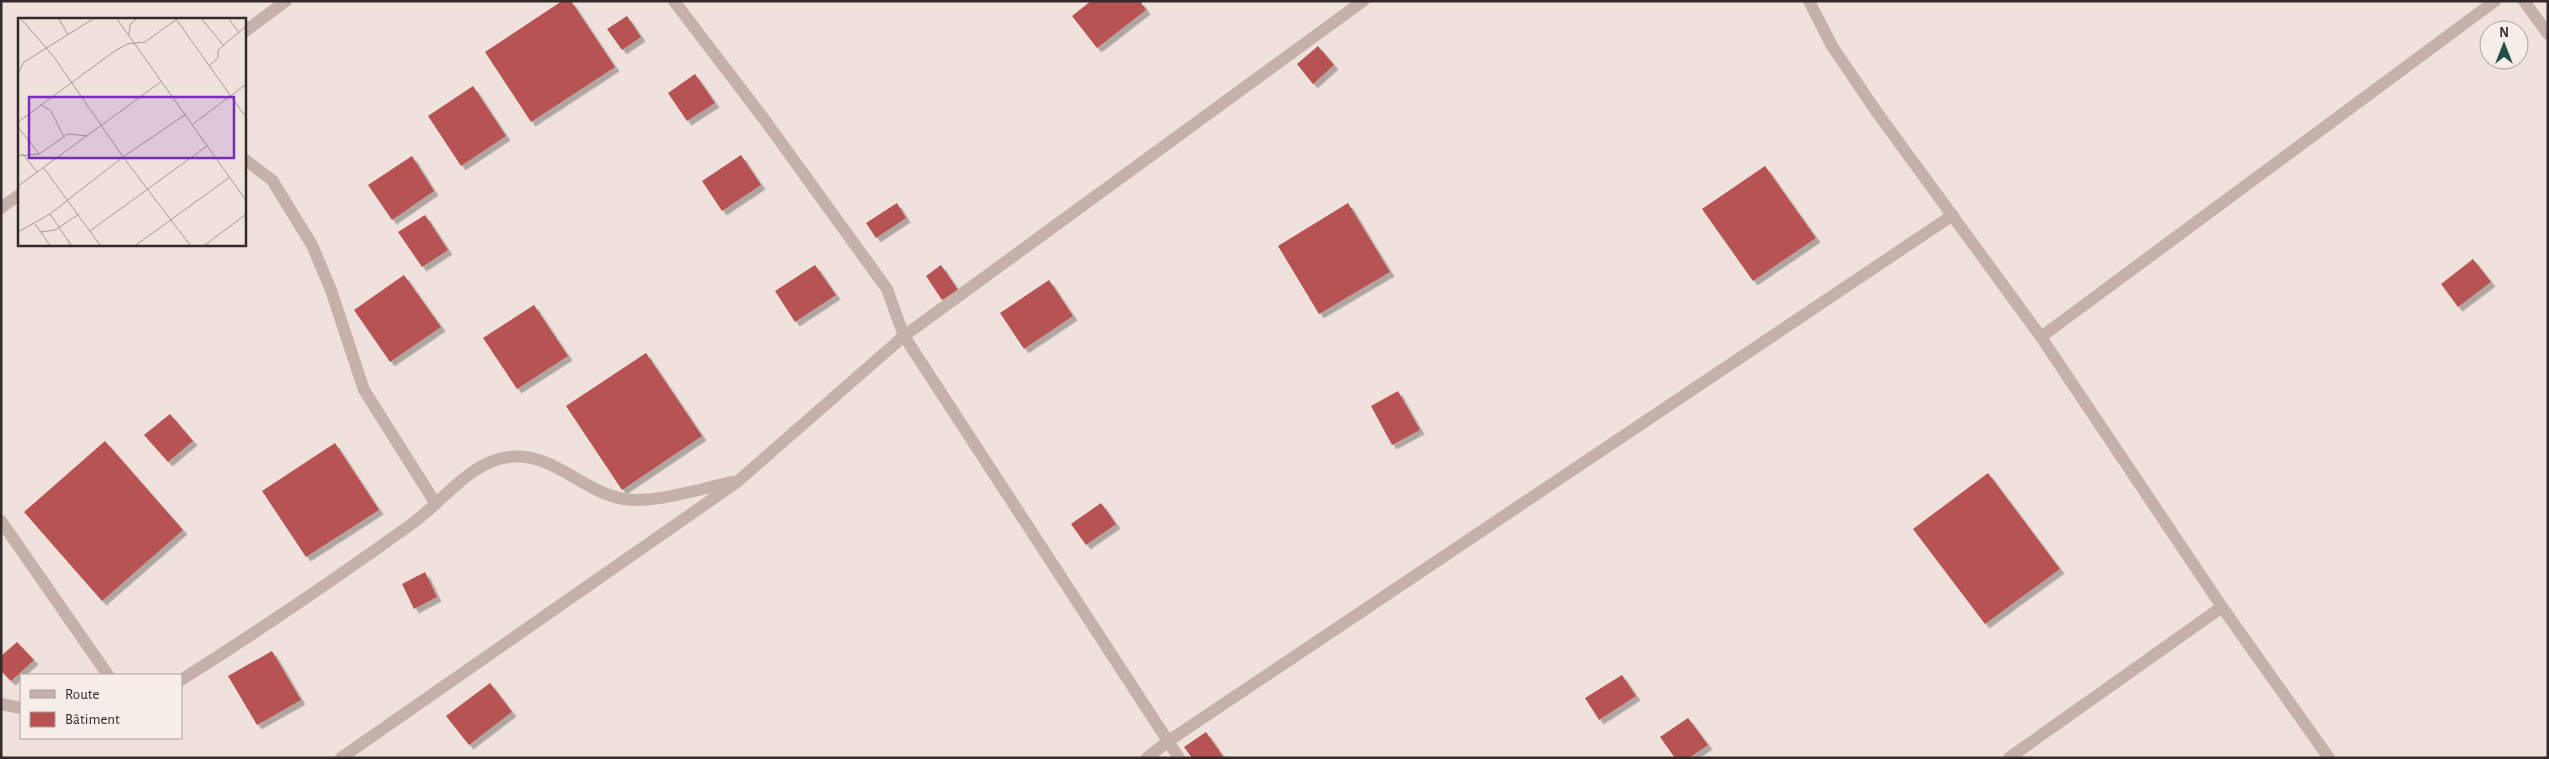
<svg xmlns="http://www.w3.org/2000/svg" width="2549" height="759" viewBox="0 0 2549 759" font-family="'Alegreya Sans',sans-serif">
<defs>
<filter id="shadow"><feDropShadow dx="4.5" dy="4.5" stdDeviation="0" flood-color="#0004"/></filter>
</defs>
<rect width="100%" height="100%" fill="#efe2dd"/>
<path fill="#b85252" filter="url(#shadow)" d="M562,1H571L615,67L531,122L485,52Z
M1091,1H1140L1146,10L1097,48L1072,16Z
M627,16L641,37L622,50L607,29Z
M1318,46L1334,65L1313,84L1297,64Z
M695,74L715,103L687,121L668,93Z
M473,86L506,136L461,166L428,116Z
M741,155L761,185L722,211L702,181Z
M412,156L434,191L392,220L368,185Z
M1765,166L1816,238L1753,281L1702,209Z
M897,203L906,218L876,238L866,223Z
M1348,203L1390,272L1319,314L1278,246Z
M425,215L448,250L422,267L398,232Z
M2473,259L2491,282L2458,307L2441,284Z
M815,265L836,295L795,322L775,291Z
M941,265L958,290L942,300L926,276Z
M404,275L441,327L390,362L354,310Z
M1049,280L1073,316L1024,349L1000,313Z
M534,305L568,356L517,389L483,338Z
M646,353L702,436L622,490L566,406Z
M1398,391L1420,430L1392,445L1371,406Z
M170,414L193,441L168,462L144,435Z
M105,441L183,530L102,601L24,512Z
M335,443L379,510L306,557L262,491Z
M1988,473L2060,569L1985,624L1913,529Z
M1101,503L1116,524L1086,545L1071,524Z
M425,572L437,597L414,609L402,584Z
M17,642L34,660L11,681L1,671V656Z
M272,651L301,700L257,725L228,676Z
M1622,675L1636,696L1599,720L1585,698Z
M490,683L512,712L469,745L446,716Z
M1688,718L1708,745L1689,758H1675L1660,737Z
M1206,732L1224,758H1192L1184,747Z"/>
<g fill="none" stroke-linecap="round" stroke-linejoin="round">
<path stroke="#c6b0aa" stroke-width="12" d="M674,1L764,119L887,289L904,336L1179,758
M1809,1L1832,46L1876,111L2041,337L2222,607L2329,758
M2524,1L2548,34
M244,32L286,1
M244,159L272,180L312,245L331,290L364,390L436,504
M1,208L19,195
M2041,337L2495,1
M1,521L108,675
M181,680C260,630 338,577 413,523C443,501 471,461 509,457C554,452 582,492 624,499C653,504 703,488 733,482
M1,704L21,708
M341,758L737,482L904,336L1363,1
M1147,758L1167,742L1953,215
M2009,758L2222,607"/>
</g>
<g transform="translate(18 18)">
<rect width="228" height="228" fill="#efe2dd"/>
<path fill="none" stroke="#a49895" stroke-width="1" d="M3,1L36,39L105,139L172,227M41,1L50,17M99,1L227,181M158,1L227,98M184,1L205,27M211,1L221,15M111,17L112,7L118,1M191,48L200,40V32L227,9M0,55L6,44L75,1M23,87L33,93L46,119M0,104L94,35L109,26L127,24L159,1M175,106L227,67M0,109L21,136M4,135L19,154M0,138L21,136L50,116L69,118M25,149L82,227M0,168L144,63M32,196L53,227M17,206L32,227M72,213L189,128M0,214L32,196L105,139L168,96M23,214L37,212L61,196M118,227L212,159M187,227L227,197"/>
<path fill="#7b2cbf" fill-opacity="0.15" stroke="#7b2cbf" stroke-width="2.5" d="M11,79H216V140H11Z"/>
<rect width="228" height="228" fill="none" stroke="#342a29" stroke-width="2.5"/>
</g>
<rect width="2549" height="759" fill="none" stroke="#342a29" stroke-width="5"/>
<rect x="20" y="674" width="162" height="65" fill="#f7ede9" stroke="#a99f9c"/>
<rect x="30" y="690" width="25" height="8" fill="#c6b0aa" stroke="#a99f9c"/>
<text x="65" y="699" font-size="15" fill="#342a29">Route</text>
<rect x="30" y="712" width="25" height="15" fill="#b85252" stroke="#a99f9c"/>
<text x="65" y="724" font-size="15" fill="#342a29">Bâtiment</text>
<g transform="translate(2504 45)"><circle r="24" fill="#f7ede9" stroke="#a99f9c"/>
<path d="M0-4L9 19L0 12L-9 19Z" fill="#235149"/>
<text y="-8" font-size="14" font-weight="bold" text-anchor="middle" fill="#342a29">N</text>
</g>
</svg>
